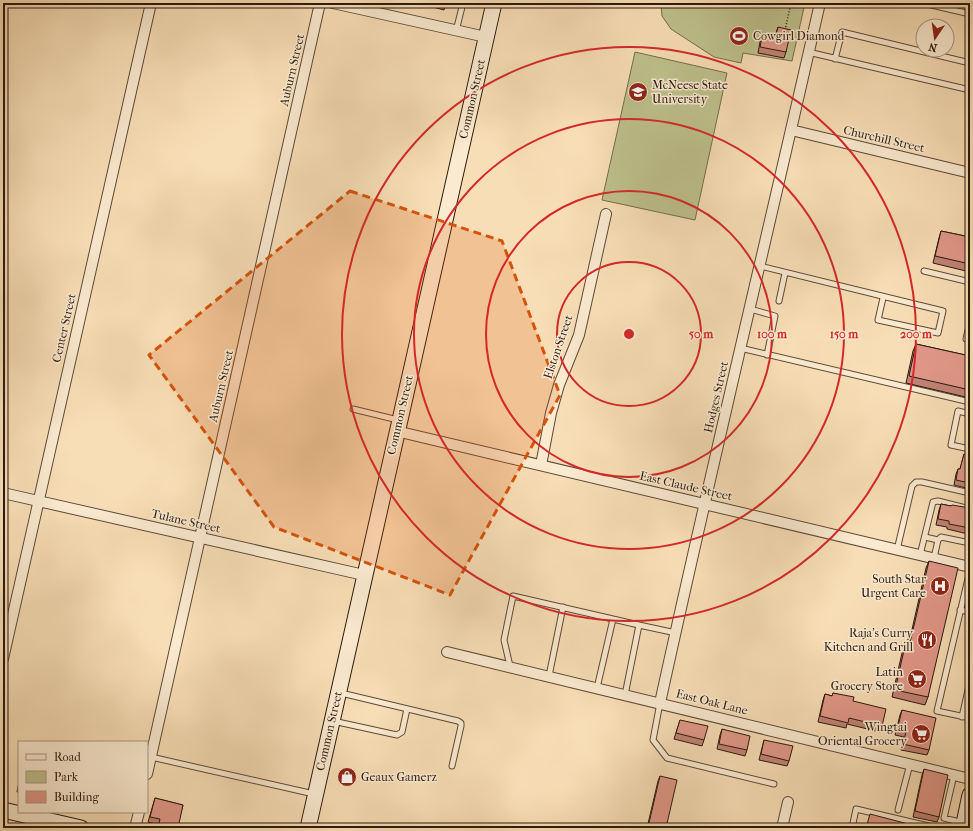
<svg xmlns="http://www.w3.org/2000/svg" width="973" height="831" viewBox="0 0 973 831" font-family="'IM FELL French Canon',serif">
<rect width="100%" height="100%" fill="#f8deb6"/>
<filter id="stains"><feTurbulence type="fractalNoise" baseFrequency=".005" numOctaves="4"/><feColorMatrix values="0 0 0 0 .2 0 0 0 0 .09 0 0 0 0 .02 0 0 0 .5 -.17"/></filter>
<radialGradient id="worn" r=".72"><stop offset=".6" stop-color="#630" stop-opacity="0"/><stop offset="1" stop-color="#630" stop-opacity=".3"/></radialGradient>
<path fill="#bec18d" stroke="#746d4e" d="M661,3H805L792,61L743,53L741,63L714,57L671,29L662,16Z
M635,52L727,73L695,220L602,200Z"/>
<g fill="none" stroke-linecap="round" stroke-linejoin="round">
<defs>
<path id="lane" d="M923,3L970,14
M456,31L463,3
M808,52L970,90
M835,59L842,32L970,63
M760,266L943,311L938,333L878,320L883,298
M924,271L970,282
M779,301L785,273
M750,309L775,316L767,355
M966,339L970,321
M740,348L970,402
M353,409L398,420
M970,414L958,411L951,445L970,449
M925,537L938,540
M897,550L912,486L916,482H922L970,493
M920,555L933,502L938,501L970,509
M934,558L938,540L941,537L970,543
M970,570L937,711L970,718
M960,610L970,612
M639,625L676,633
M510,666L504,640L513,596L639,625L625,695
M549,676L563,607
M597,688L613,619
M341,693L458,721L461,723V726L452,766
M660,703L653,740L667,758L774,784
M962,717L970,681
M333,721L397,735L402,732L407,709
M151,757L314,794
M954,775L944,818L963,823
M898,810L910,764
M852,828L856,809L937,828"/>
<path id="street" d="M333,3L486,37
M791,130L970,173
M396,431L970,567
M541,465L551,413L559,385L579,335L606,214
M3,493L364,575
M447,652L970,779
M3,659L151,3
M660,703C711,469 767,237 820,3
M147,774L320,3
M135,828L139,812
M782,828L788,802"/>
<path id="secondary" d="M3,810L81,828
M308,828L494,3
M963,828L970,795"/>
</defs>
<use href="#lane" stroke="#5e4a38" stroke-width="7"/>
<use href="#street" stroke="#5e4a38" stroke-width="12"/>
<use href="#secondary" stroke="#2b190e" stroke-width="17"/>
<path stroke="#2b190e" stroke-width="1.5" stroke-dasharray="1 2" stroke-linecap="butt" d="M785,30L791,3"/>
<use href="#lane" stroke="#faead0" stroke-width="5"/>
<use href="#street" stroke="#faead0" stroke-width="10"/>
<use href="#secondary" stroke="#faead0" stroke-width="15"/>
</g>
<path fill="#c28376" stroke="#2b190e" d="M418,3H446L444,10Z
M778,27L786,52L784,58L758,53L760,42L762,37L774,39Z
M941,231L970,237V272L933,263L939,238Z
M916,344L970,356V398L906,383L913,351Z
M964,454L970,455V489L954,485L956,474L958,469H960Z
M941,504L951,506L970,508V536L968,535V534L947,529V527L936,525L939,510Z
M929,561L928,697L925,705L892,697L902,653L905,646L908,647L926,568Z
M833,693L853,701L882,726L880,732L847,724L846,728L818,722L823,700L825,694L832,696Z
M902,710L929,750L927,755L901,750L904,737L895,735L900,715Z
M680,720L704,740L702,746L674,739Z
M722,729L747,750L745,756L717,749L720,735Z
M764,740L789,761L787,766L759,760Z
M924,769L939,817L937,822L913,817L922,775Z
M660,776L666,828H647L658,781Z
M19,781V792H17Z
M155,798L183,805L177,828H158V825L148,822Z"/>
<path fill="#e19889" stroke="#2b190e" d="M778,27L791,30L786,52L760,47L762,37L775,39Z
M941,231L970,237V264L935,256Z
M916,344L970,356V390L909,376Z
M964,454L970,455V483L956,480L958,469H960Z
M941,504L951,506L952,505L970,508V528L949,524V521L938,519Z
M929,561L958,568L928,697L895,690L905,646L909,647Z
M833,693L854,697L853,701L886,709L882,726L849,718L848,723L820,716L825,694L832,696Z
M902,710L936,718L929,750L903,744L906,732L897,730Z
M680,720L708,726L704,740L676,733Z
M722,729L750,736L747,750L719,744Z
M764,740L793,746L789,761L761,754Z
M924,769L948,775L939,817L915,811Z
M660,776L677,780L666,828H650L648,827Z
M155,798L183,805L178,828L159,823L160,819L150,817Z
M870,814L916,826V828H866Z
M263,824L281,828H262Z"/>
<path fill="#d5530c" fill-opacity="0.2" stroke="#d5530c" stroke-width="3" stroke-dasharray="8 5" stroke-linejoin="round" d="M350,191L502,241L560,395L450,595L274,527L149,355Z"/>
<g fill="none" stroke="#d62828" stroke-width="2">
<circle cx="629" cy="334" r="72"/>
<circle cx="629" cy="334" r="143"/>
<circle cx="629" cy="334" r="215"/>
<circle cx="629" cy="334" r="287"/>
</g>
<defs>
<symbol id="stadium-disc" viewBox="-11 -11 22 22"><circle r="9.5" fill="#8f2418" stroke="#faead0"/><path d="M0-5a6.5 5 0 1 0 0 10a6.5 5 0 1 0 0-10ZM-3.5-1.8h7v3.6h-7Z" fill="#fff"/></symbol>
<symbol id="university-disc" viewBox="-11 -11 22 22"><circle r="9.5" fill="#8f2418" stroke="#faead0"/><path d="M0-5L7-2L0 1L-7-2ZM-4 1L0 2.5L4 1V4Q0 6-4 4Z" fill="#fff"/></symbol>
<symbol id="hospital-disc" viewBox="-11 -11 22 22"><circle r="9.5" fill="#8f2418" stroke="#faead0"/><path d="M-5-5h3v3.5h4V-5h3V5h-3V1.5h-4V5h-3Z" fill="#fff"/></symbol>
<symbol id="restaurant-disc" viewBox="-11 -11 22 22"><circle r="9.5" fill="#8f2418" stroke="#faead0"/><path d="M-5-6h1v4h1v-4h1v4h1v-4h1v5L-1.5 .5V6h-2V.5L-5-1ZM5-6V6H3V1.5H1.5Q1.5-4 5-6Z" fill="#fff"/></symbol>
<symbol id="supermarket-disc" viewBox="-11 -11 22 22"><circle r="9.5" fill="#8f2418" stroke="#faead0"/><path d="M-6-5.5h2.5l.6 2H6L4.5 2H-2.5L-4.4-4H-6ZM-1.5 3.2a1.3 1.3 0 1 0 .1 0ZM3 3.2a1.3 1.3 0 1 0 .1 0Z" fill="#fff"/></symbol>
<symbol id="shop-disc" viewBox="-11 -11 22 22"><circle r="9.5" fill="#8f2418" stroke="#faead0"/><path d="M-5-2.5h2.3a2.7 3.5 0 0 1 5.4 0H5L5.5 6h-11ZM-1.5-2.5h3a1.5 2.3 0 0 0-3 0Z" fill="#fff"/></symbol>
</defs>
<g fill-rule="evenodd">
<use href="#stadium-disc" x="728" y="25" width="22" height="22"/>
<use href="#university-disc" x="627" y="81" width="22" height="22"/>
<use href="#hospital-disc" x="929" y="575" width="22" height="22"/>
<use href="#restaurant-disc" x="916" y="629" width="22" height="22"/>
<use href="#supermarket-disc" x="906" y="668" width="22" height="22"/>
<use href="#supermarket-disc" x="910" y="723" width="22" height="22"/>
<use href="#shop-disc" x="336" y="766" width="22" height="22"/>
</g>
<g text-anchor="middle" stroke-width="3" stroke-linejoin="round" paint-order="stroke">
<g font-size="12" fill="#2b190e" stroke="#faead0" text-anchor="end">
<text x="753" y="40" text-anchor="start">Cowgirl Diamond</text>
<text x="652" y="89" text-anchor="start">McNeese State<tspan x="652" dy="14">University</tspan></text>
<text x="926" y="583">South Star<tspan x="926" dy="14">Urgent Care</tspan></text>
<text x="913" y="637">Raja's Curry<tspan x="913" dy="14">Kitchen and Grill</tspan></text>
<text x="903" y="676">Latin<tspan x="903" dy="14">Grocery Store</tspan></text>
<text x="907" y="731">Wingtai<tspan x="907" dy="14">Oriental Grocery</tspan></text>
<text x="361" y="781" text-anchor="start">Geaux Gamerz</text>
</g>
<g font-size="12" fill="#2b190e" stroke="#faead0">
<text transform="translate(292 70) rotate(-77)" y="4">Auburn Street</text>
<text transform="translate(472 99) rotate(-77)" y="4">Common Street</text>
<text transform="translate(884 139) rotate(13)" y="4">Churchill Street</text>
<text transform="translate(64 328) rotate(-77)" y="4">Center Street</text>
<text transform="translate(558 347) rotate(-71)" y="4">Elston Street</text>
<text transform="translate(221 386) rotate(-77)" y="4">Auburn Street</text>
<text transform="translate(716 397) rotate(-77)" y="4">Hodges Street</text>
<text transform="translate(400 415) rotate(-77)" y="4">Common Street</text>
<text transform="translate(686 486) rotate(13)" y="4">East Claude Street</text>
<text transform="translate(186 521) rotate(13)" y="4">Tulane Street</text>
<text transform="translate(712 702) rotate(14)" y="4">East Oak Lane</text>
<text transform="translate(329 731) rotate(-77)" y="4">Common Street</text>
</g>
</g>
<circle cx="629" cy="334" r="6" fill="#d62828" stroke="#faead0" stroke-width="2"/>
<g font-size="12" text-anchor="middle" font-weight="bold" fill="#d62828" stroke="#faead0" stroke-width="3" stroke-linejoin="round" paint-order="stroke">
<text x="701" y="338">50 m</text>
<text x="772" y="338">100 m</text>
<text x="844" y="338">150 m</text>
<text x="916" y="338">200 m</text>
</g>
<rect width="973" height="831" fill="none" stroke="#f8deb6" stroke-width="16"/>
<rect x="4" y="4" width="965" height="823" fill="none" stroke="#2b190e" stroke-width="2"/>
<rect x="8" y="8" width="957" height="815" fill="none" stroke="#2b190e"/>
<rect x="18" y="741" width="130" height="72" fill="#faead0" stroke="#a79682"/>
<rect x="26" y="754" width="20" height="6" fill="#faead0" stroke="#a79682"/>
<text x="54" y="761" font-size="12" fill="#2b190e">Road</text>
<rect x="26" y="771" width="20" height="12" fill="#bec18d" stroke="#a79682"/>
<text x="54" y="781" font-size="12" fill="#2b190e">Park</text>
<rect x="26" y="791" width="20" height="12" fill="#e19889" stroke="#a79682"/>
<text x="54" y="801" font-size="12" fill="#2b190e">Building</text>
<g transform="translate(935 38) rotate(193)"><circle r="19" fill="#faead0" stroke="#a79682"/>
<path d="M0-3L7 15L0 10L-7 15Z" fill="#8f2418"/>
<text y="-6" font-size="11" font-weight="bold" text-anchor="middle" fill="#2b190e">N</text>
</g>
<rect width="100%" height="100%" filter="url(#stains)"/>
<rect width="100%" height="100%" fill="url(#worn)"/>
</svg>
